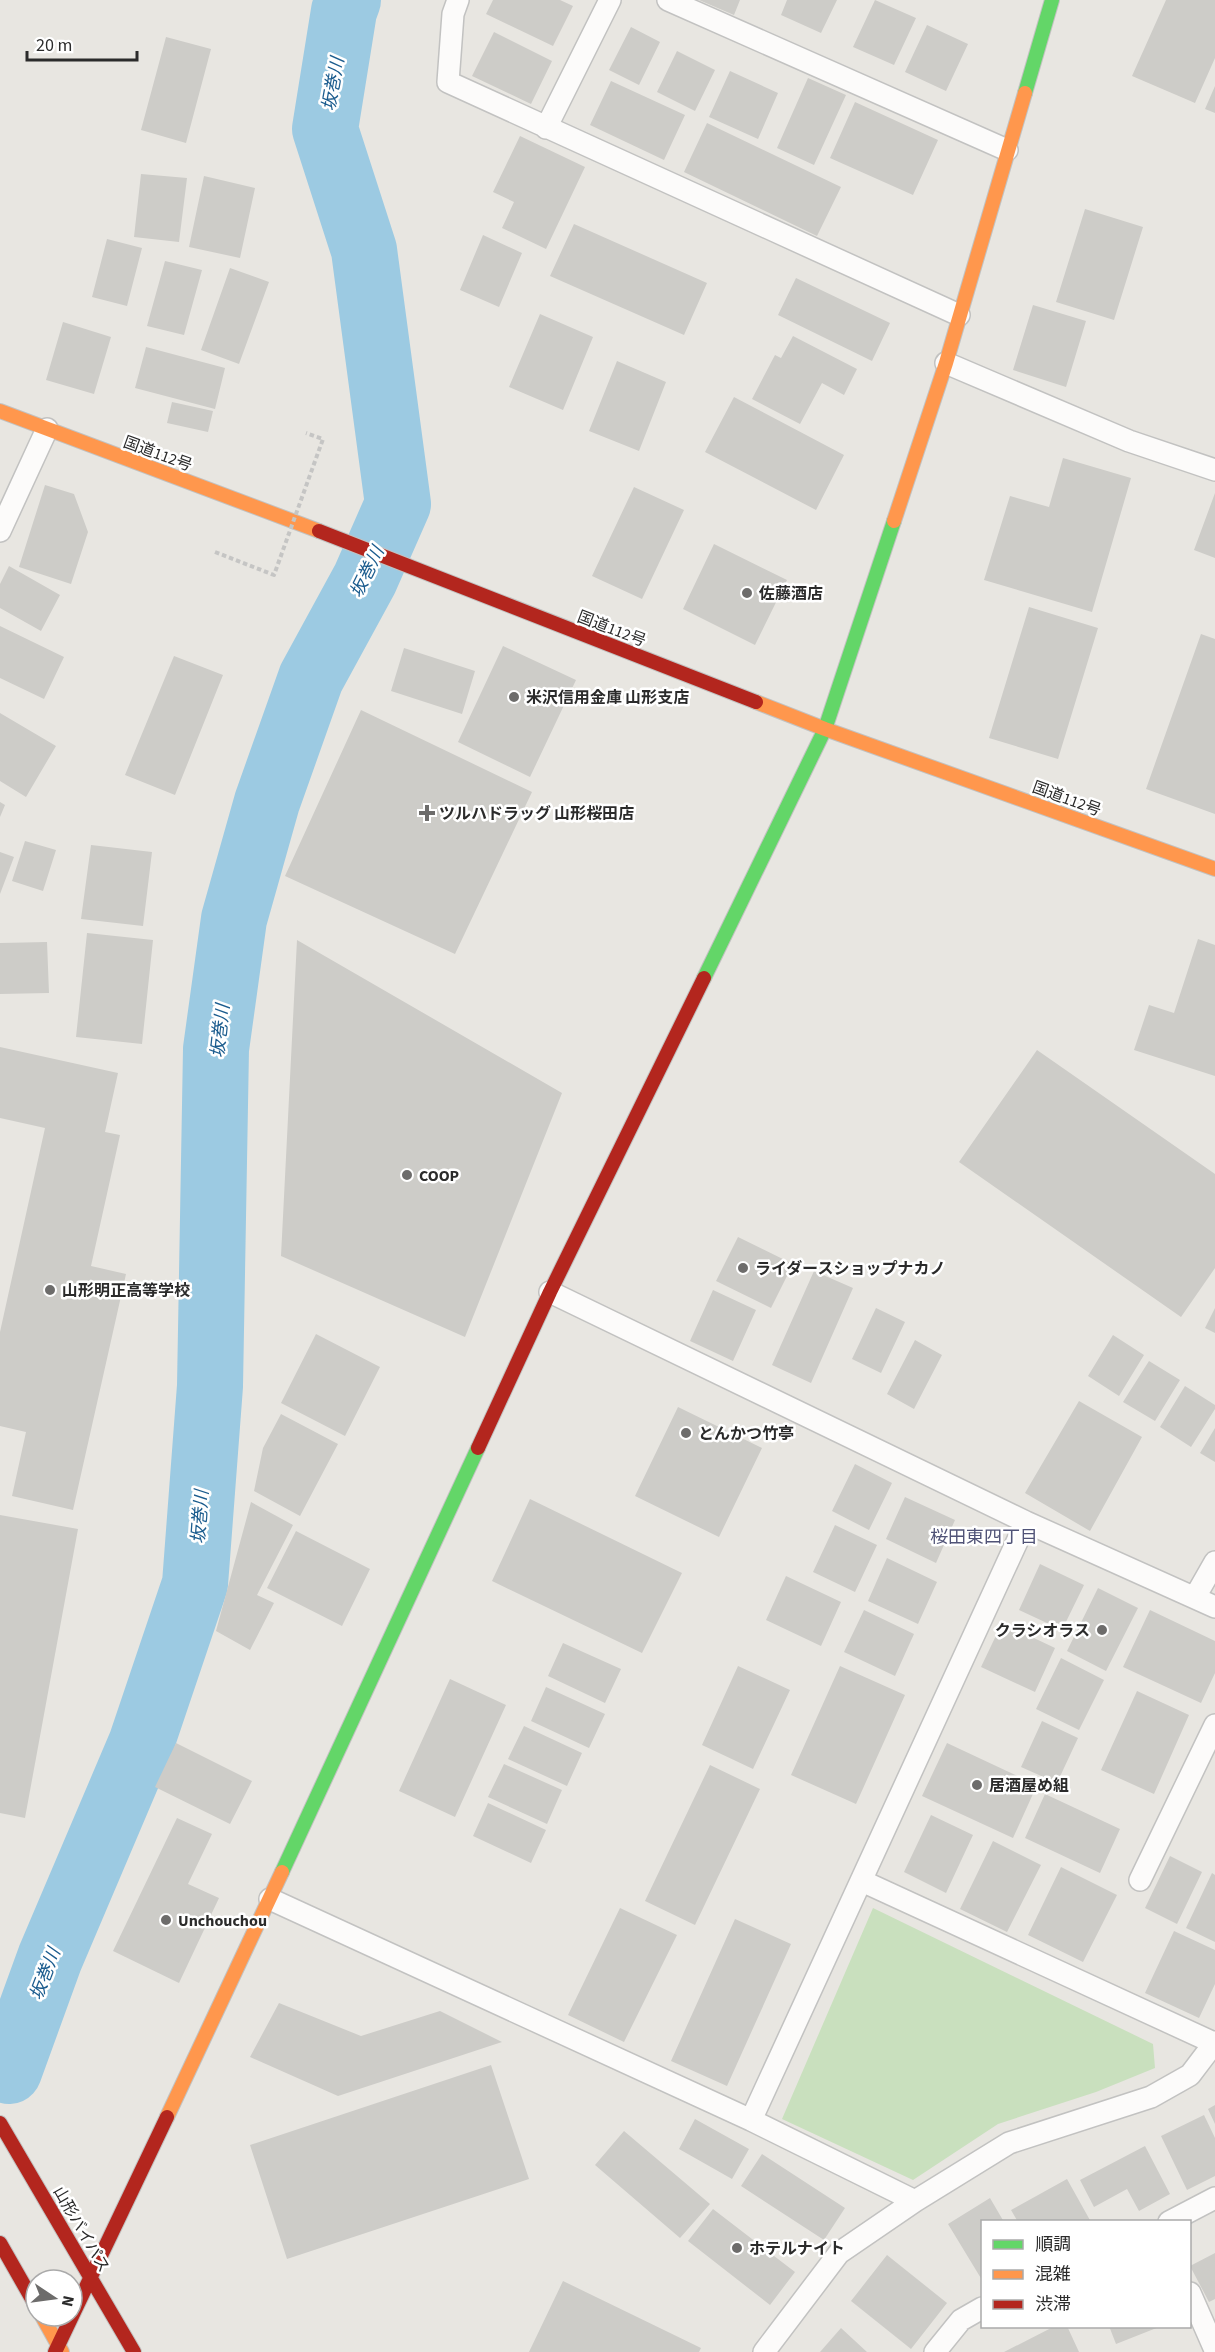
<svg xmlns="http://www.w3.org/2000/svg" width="1215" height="2352" viewBox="0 0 1215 2352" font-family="'Source Sans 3','Noto Sans JP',sans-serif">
<rect width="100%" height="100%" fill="#e8e6e1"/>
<path fill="#c9e0be" d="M873,1908L1153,2044L1155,2068L1096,2092L998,2124L913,2180L782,2119Z"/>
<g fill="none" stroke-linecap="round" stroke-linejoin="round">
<path stroke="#9ccae2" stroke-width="66" d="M9,2071L50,1958L141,1744L195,1584L210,1386L216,1049L234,919L267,802L311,678L365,579L398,504L364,250L325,129L344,11L348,0"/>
</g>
<path fill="#cdccc8" d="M493,0H560L573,6L553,46L486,14Z
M699,0H740L734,15Z
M787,0H837L821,33L781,15Z
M875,0L916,18L894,65L853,47Z
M1166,0H1215V58L1195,103L1132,76Z
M927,25L968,44L946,91L905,72Z
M631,27L660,42L639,85L609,70Z
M494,32L552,61L531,104L472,76Z
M166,37L211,49L186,143L141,130Z
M677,51L715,70L695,111L657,92Z
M730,71L778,93L758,139L709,117Z
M808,78L846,95L814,165L777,148Z
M611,81L685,115L664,160L590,125Z
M1215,86V113L1205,109Z
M855,102L938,140L913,195L830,158Z
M707,123L841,187L817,236L684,172Z
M520,136L585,167L546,249L502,228L514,202L493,192Z
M141,174L187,178L179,242L134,237Z
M204,176L255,188L240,258L189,247Z
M1085,209L1143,227L1114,320L1056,302Z
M574,224L707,283L684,335L550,276Z
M483,235L522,253L499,307L460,290Z
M107,239L142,248L127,306L92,297Z
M165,261L202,270L184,335L147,326Z
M230,268L269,282L239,364L201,350Z
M796,278L890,323L872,361L778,315Z
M1033,305L1086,321L1066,387L1013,370Z
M540,314L593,337L563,410L509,387Z
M63,322L111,337L94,394L46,380Z
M793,336L857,369L844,395L822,383L800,424L752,399L775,355L781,358Z
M146,347L225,368L215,409L135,388Z
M617,361L666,382L639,451L589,431Z
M734,397L844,455L816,510L705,452Z
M172,402L213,411L208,432L167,423Z
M1063,458L1131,478L1092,612L984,580L1010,496L1049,507Z
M45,485L74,494L88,532L71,584L19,567Z
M634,487L684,510L642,599L592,576Z
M1215,493V558L1194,550Z
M714,544L787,580L755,645L683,609Z
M9,566L60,595L41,631L0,608V584Z
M1029,607L1098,628L1058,759L989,738Z
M0,626L64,657L44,699L0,678Z
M1201,634L1215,639V814L1146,789Z
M503,646L576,680L530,777L458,742Z
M404,648L475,671L462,714L391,691Z
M174,656L223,675L175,795L125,775Z
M361,710L532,792L455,954L285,876Z
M0,713L56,746L26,797L0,781Z
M0,802L5,805L0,817Z
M25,841L56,850L43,891L12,881Z
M91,845L152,852L143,926L81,919Z
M0,852L14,857L0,894Z
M87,933L153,940L142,1044L76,1037Z
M1198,939L1215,945V1076L1134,1050L1149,1005L1174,1013Z
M297,940L562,1093L465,1337L281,1256Z
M47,942L49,993L0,994V943Z
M0,1047L118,1073L105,1132L120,1135L91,1266L126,1274L73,1510L12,1496L26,1432L0,1426V1332L45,1128L0,1118Z
M1037,1050L1215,1174V1268L1181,1317L959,1162Z
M738,1237L793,1264L771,1308L716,1281Z
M814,1271L853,1288L811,1383L772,1365Z
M713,1290L756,1310L733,1361L690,1341Z
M876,1308L905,1322L881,1373L852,1359Z
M1215,1308V1333L1205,1328Z
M316,1334L380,1367L345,1436L281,1403Z
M1113,1335L1144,1355L1119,1396L1088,1376Z
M915,1340L942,1355L914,1409L887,1394Z
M1149,1361L1180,1380L1155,1421L1123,1402Z
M1185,1386L1215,1405V1409L1191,1447L1160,1427Z
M1079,1401L1142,1437L1090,1531L1025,1493Z
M678,1407L762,1448L719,1537L635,1496Z
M281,1414L338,1444L300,1516L254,1491L263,1448Z
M1215,1428V1462L1200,1453Z
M855,1464L892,1483L869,1530L832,1511Z
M905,1497L955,1520L936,1563L886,1539Z
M530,1499L682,1573L642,1653L492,1581Z
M251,1502L293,1525L257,1595L274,1603L250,1650L216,1631Z
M0,1515L78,1529L25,1818L0,1813Z
M835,1525L877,1545L855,1592L813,1572Z
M296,1531L370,1569L342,1626L267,1588Z
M887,1558L937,1582L918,1624L868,1601Z
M1040,1564L1084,1585L1062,1630L1019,1610Z
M786,1576L841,1602L821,1646L766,1620Z
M1098,1588L1138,1608L1106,1671L1067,1651Z
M864,1610L914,1634L895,1676L844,1652Z
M1150,1610L1215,1641V1673L1201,1703L1123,1667Z
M1002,1623L1055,1648L1035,1692L981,1667Z
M563,1643L621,1669L605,1703L548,1676Z
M1061,1658L1104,1680L1079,1730L1036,1709Z
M738,1666L790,1690L753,1769L702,1745Z
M840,1666L905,1695L856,1804L791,1775Z
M450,1679L506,1705L455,1817L399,1791Z
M546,1687L605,1714L589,1748L531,1721Z
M1137,1691L1189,1715L1154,1794L1101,1770Z
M1042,1721L1078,1738L1057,1783L1021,1767Z
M524,1726L582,1753L567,1786L508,1759Z
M176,1743L252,1781L230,1824L155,1787Z
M947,1743L1037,1785L1013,1838L922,1796Z
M504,1764L562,1790L547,1824L488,1797Z
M710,1765L760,1789L695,1925L645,1901Z
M1045,1794L1120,1829L1100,1873L1025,1838Z
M488,1803L546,1830L531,1863L473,1836Z
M931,1815L973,1835L946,1893L904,1872Z
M177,1818L212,1834L188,1884L219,1898L179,1983L113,1951Z
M993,1841L1041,1865L1007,1932L960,1909Z
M1170,1856L1202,1872L1177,1924L1145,1908Z
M1061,1867L1117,1895L1083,1962L1028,1935Z
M1212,1873L1215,1875V1942L1186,1928Z
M620,1908L677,1935L624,2042L568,2015Z
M735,1919L791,1944L727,2086L671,2061Z
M1174,1931L1215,1950V1984L1199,2018L1145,1993Z
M279,2003L361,2036L440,2011L502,2042L338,2096L250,2057Z
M491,2065L529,2179L287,2259L250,2145Z
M1215,2105V2124L1208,2109Z
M1204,2115L1215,2138V2176L1187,2190L1161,2136Z
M695,2119L749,2149L732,2179L679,2149Z
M624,2131L710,2204L680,2238L595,2165Z
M1145,2146L1170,2194L1139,2211L1127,2189L1094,2207L1080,2180Z
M762,2154L845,2208L824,2240L741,2186Z
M1067,2179L1091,2222H1018L1011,2210Z
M990,2198L1004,2222H982V2280L948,2224Z
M713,2209L795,2272L770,2305L688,2241Z
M1215,2253V2299L1209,2302L1190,2266Z
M887,2255L947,2303L911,2349L851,2301Z
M563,2281L701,2348L699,2352H529Z
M1055,2326H1067L1079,2352H1004Z
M1109,2326H1159V2327L1116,2344Z
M841,2328L867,2352H820Z"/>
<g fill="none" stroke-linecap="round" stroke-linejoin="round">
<defs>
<path id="lane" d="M458,0L453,14L448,82L959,315
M668,0L1007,150
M546,128L610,0
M946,363L1129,441L1215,470
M0,531L47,429
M550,1292L1026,1522L1215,1607
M1195,1597L1215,1562
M1140,1880L1215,1725
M862,1881L1214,2043
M270,1899L751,2120L915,2201
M751,2120L1026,1522
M1169,2222L1215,2198
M1190,2293L1215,2350
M764,2352L839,2253L915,2201L1009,2143L1151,2097L1190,2075L1215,2042
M935,2352L961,2320L982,2308"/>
<path id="fast" d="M1025,93L1052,0
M704,978L825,729L894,521
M282,1872L478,1448"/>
<path id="slow" d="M0,411L319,531
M894,521L946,363L1025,93
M756,702L825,729L1215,869
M167,2117L282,1872
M42,2316L62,2352"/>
<path id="jam" d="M319,531L756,702
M478,1448L550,1292L704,978
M0,2123L134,2352
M0,2243L36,2306
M55,2352L167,2117"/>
</defs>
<use href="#lane" stroke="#c2c2c1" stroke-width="24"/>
<use href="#fast" stroke="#c2c2c1" stroke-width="16"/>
<use href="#slow" stroke="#c2c2c1" stroke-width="16"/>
<use href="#jam" stroke="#c2c2c1" stroke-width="16"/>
<use href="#lane" stroke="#fcfbfa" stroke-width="21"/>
<use href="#fast" stroke="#63d668" stroke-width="14"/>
<use href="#slow" stroke="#ff974d" stroke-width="14"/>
<use href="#jam" stroke="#b3261e" stroke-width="14"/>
<path stroke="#c5c5c4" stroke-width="4" stroke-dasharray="4.5 3" stroke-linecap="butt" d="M215,552L274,575L323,439L306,433"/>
</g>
<g fill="#6d6c6b" stroke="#fff" stroke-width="2">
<circle cx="747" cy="593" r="6"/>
<circle cx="514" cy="697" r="6"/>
<path d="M424 804h6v6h6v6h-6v6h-6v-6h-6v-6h6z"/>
<circle cx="407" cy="1175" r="6"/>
<circle cx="743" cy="1268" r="6"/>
<circle cx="50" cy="1290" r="6"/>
<circle cx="686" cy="1433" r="6"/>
<circle cx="1102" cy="1630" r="6"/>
<circle cx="977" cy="1785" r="6"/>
<circle cx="166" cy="1920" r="6"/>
<circle cx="737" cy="2248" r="6"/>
</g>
<g text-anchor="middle" stroke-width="5" stroke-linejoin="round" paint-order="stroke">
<g font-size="16" fill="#2b2b2b" stroke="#fff">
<text transform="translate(158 453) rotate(20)" y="6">国道112号</text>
<text transform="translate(612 628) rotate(21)" y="6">国道112号</text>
<text transform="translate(1067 798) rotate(20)" y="6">国道112号</text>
<text transform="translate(82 2229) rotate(60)" y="6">山形バイパス</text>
</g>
<g font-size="16" font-weight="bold" fill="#2b2b2b" stroke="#fff" text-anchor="start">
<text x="759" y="599">佐藤酒店</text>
<text x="526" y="703">米沢信用金庫 山形支店</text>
<text x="439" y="819">ツルハドラッグ 山形桜田店</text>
<text x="419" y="1181">COOP</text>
<text x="755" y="1274">ライダースショップナカノ</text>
<text x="62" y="1296">山形明正高等学校</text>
<text x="698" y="1439">とんかつ竹亭</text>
<text x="1090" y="1636" text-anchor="end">クラシオラス</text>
<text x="989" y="1791">居酒屋め組</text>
<text x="178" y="1926">Unchouchou</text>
<text x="749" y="2254">ホテルナイト</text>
</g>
<g font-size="18" font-style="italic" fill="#1b5c8e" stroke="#fff">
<text transform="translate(333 84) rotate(-80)" y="6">坂巻川</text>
<text transform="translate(367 572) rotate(-64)" y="6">坂巻川</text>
<text transform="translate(220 1031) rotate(-84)" y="6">坂巻川</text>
<text transform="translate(200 1517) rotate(-86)" y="6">坂巻川</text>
<text transform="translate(45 1974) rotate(-69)" y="6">坂巻川</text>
</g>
<g font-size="18" fill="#505377" stroke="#fff">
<text x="984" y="1543">桜田東四丁目</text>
</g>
</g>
<rect x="981" y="2220" width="210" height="108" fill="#ffffff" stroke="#aaaaaa" stroke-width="1.5"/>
<rect x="993" y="2240" width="30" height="9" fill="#63d668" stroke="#aaaaaa" stroke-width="1.5"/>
<text x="1035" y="2250" font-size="18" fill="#2b2b2b">順調</text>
<rect x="993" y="2270" width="30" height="9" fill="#ff974d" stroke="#aaaaaa" stroke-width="1.5"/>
<text x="1035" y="2280" font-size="18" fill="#2b2b2b">混雑</text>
<rect x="993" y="2300" width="30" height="9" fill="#b3261e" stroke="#aaaaaa" stroke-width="1.5"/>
<text x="1035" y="2310" font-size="18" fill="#2b2b2b">渋滞</text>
<g transform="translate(54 2298) rotate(103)"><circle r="28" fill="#ffffff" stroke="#aaaaaa" stroke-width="1.5"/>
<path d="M0-4.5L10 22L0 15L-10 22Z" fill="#6d6c6b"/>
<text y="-9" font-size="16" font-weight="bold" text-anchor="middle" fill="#2b2b2b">N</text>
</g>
<path d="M27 51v9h110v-9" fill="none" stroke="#2b2b2b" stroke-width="3"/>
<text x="36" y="51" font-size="18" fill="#2b2b2b" stroke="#ffffff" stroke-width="4.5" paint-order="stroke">20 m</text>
</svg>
